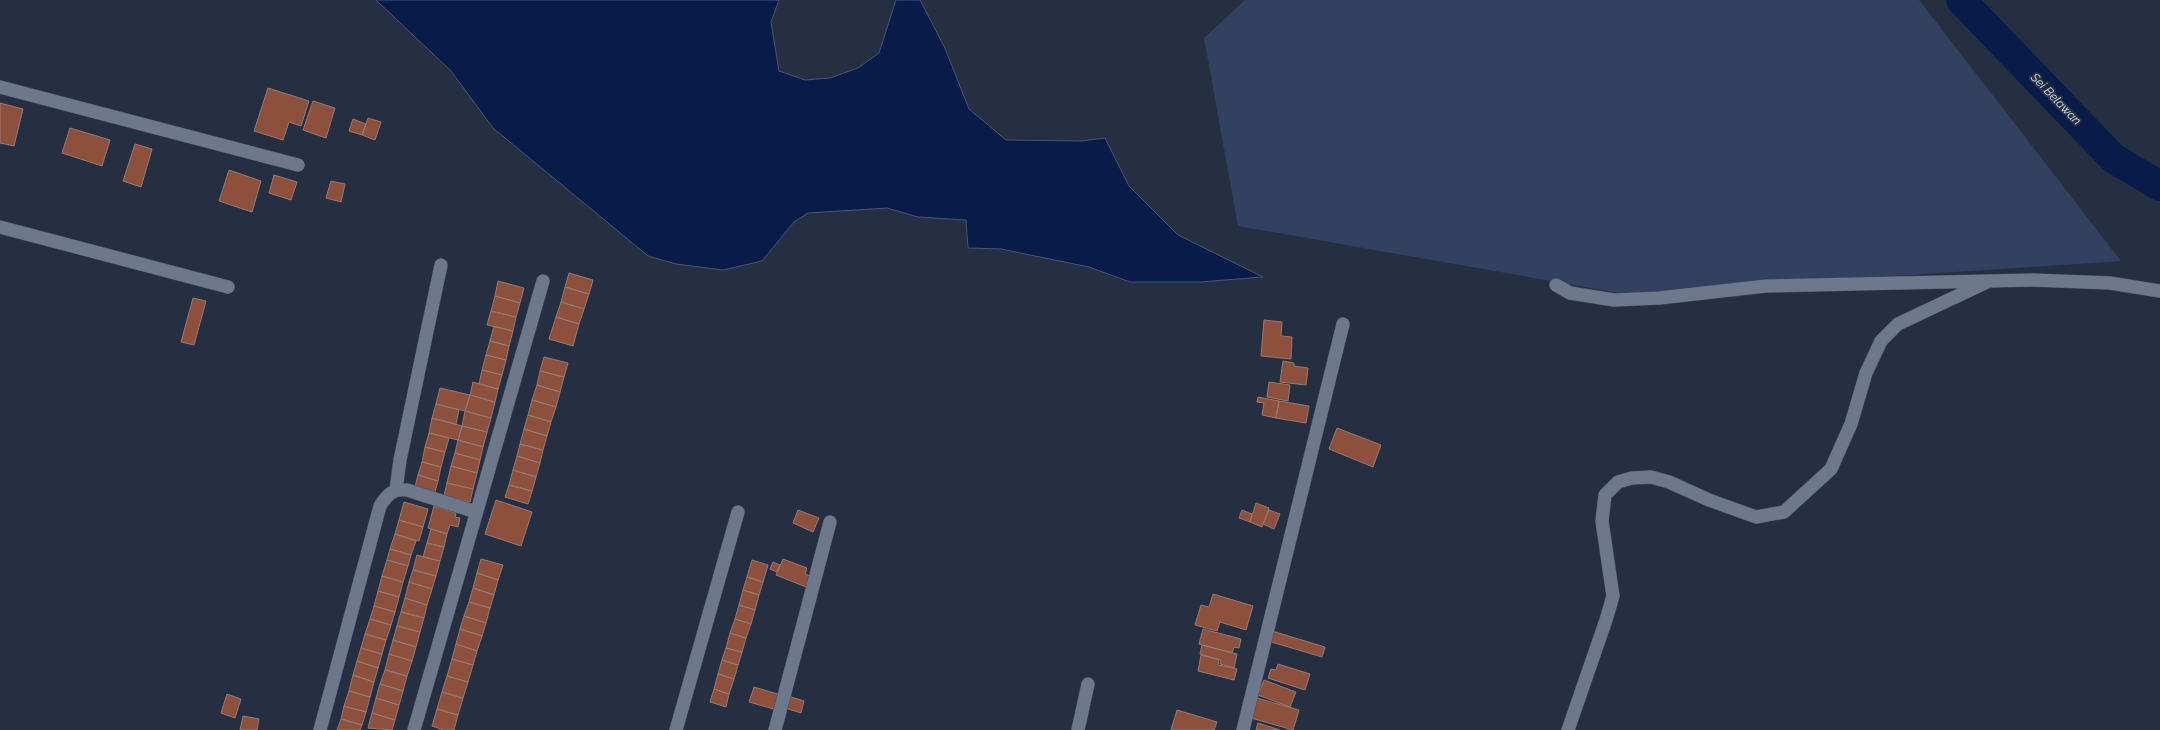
<svg xmlns="http://www.w3.org/2000/svg" width="2160" height="730" viewBox="0 0 2160 730" font-family="Raleway,sans-serif">
<rect width="100%" height="100%" fill="#262f41"/>
<path fill="#31415f" d="M1245,0H1919L2121,261L1625,294L1238,226L1204,38Z"/>
<path fill="#091c49" stroke="#465578" d="M376,0H779L771,22L779,71L805,80L830,78L858,68L879,53L896,0H920L944,46L969,109L1006,140L1081,141L1105,138L1129,186L1178,235L1263,277L1200,282H1130L1089,267L1001,249L968,248L966,220L918,217L887,208L808,213L794,222L762,261L723,270L676,264L648,256L493,128L451,71Z"/>
<g fill="none" stroke-linecap="round" stroke-linejoin="round">
<path stroke="#091c49" stroke-width="30" d="M1961,0L2113,158L2160,186"/>
</g>
<path fill="#8d503d" stroke="#957b72" d="M268,88L309,101L301,126L289,122L283,140L254,131Z
M313,101L335,108L326,138L303,130Z
M0,103L23,109L14,146L0,143Z
M368,118L381,122L375,140L362,135Z
M353,119L366,124L362,135L349,131Z
M70,128L110,140L102,166L62,153Z
M135,144L152,149L141,187L123,181Z
M229,170L261,181L252,212L219,201Z
M274,175L297,182L291,200L269,193Z
M331,181L345,184L341,202L326,198Z
M569,273L593,280L589,294L565,287Z
M498,281L524,288L520,303L495,296Z
M565,287L589,294L584,309L561,302Z
M495,296L520,303L516,317L491,311Z
M193,298L206,301L194,345L181,342Z
M561,302L584,309L579,324L556,317Z
M491,311L516,317L513,331L487,325Z
M556,317L579,324L573,346L549,339Z
M1264,320L1282,322L1281,336L1292,337L1291,359L1261,356Z
M494,326L513,331L509,346L490,341Z
M490,341L509,346L506,360L486,355Z
M486,355L506,360L502,375L482,370Z
M544,357L568,363L564,377L540,371Z
M1283,361L1294,363V366L1308,368L1306,385L1280,382Z
M482,370L502,375L498,389L479,384Z
M540,371L564,377L560,392L537,385Z
M473,382L498,389L495,402L470,395Z
M1269,382L1290,385L1288,401L1267,397Z
M537,385L560,392L556,407L532,400Z
M440,388L470,395L465,411L436,404Z
M470,395L495,402L491,418L465,411Z
M1258,397L1279,401L1276,418L1262,415L1264,403L1257,402Z
M532,400L556,407L551,422L528,415Z
M1279,401L1309,406L1306,423L1276,418Z
M436,404L459,410L456,424L432,418Z
M465,411L491,418L487,432L462,426Z
M528,415L551,422L547,436L524,429Z
M432,418L462,426L458,440L429,433Z
M462,426L487,432L483,447L458,440Z
M1337,428L1381,445L1373,467L1329,449Z
M524,429L547,436L543,450L520,444Z
M429,433L449,438L445,452L425,447Z
M458,440L483,447L480,460L455,453Z
M520,444L543,450L540,463L517,456Z
M425,447L445,452L441,467L422,462Z
M455,453L480,460L477,473L451,466Z
M517,456L540,463L536,477L513,470Z
M422,462L441,467L438,481L418,475Z
M451,466L477,473L473,489L447,483Z
M513,470L536,477L532,491L509,485Z
M418,475L438,481L435,492L415,487Z
M447,483L473,489L470,502L444,496Z
M509,485L532,491L528,504L505,497Z
M496,500L532,512L521,546L485,534Z
M404,502L428,509L423,527L399,520Z
M1256,503L1269,508L1262,527L1250,522Z
M434,506L456,513L455,517L460,518L458,527L450,525L447,534L428,528Z
M798,510L819,518L813,532L793,523Z
M1242,510L1252,514L1250,522L1239,518Z
M1269,510L1280,514L1274,529L1263,524Z
M399,520L423,527L419,541L395,534Z
M431,529L447,534L444,547L427,543Z
M395,534L416,541L411,555L390,549Z
M427,543L444,547L440,561L423,557Z
M390,549L411,555L408,566L387,560Z
M417,555L440,561L436,576L413,570Z
M481,559L503,565L498,580L477,573Z
M783,559L807,568L805,574L810,576L806,587L776,575Z
M387,560L408,566L403,582L382,576Z
M752,560L768,565L763,582L747,577Z
M773,562L780,565L777,572L770,569Z
M413,570L436,576L432,589L409,582Z
M477,573L498,580L494,595L473,588Z
M382,576L403,582L399,597L378,591Z
M747,577L763,582L759,595L743,590Z
M409,582L432,589L427,605L405,598Z
M473,588L494,595L490,608L469,602Z
M743,590L759,595L755,610L739,605Z
M378,591L399,597L395,612L374,606Z
M1213,594L1253,606L1246,630L1220,622L1217,631L1195,625L1201,605L1209,607Z
M405,598L427,605L424,618L401,612Z
M469,602L490,608L486,623L464,616Z
M739,605L755,610L751,624L735,619Z
M374,606L395,612L391,625L370,619Z
M401,612L424,618L420,632L397,626Z
M464,616L486,623L482,636L460,629Z
M370,619L391,625L386,640L365,634Z
M735,619L751,624L746,638L730,633Z
M397,626L420,632L416,647L393,640Z
M460,629L482,636L477,651L456,644Z
M1203,629L1241,639L1239,648L1234,647L1232,653L1199,644Z
M1272,631L1325,647L1322,657L1268,641Z
M730,633L746,638L742,652L726,648Z
M365,634L386,640L382,654L361,648Z
M393,640L416,647L412,661L389,654Z
M456,644L477,651L473,665L452,659Z
M1202,645L1237,654L1234,668L1220,664L1221,660L1200,654Z
M361,648L382,654L378,668L357,661Z
M726,648L742,652L738,665L722,660Z
M389,654L412,661L407,676L385,670Z
M1201,655L1219,660L1218,665L1237,669L1234,680L1198,671Z
M452,659L473,665L468,682L447,676Z
M722,660L738,665L734,679L718,674Z
M357,661L378,668L374,682L353,675Z
M1278,664L1310,674L1305,690L1268,678L1271,669L1276,670Z
M385,670L407,676L403,691L380,684Z
M718,674L734,679L729,694L714,689Z
M353,675L374,682L370,697L349,691Z
M447,676L468,682L463,698L442,692Z
M1264,680L1296,692L1290,707L1258,695Z
M380,684L403,691L399,705L376,698Z
M754,687L781,695L777,710L749,702Z
M714,689L729,694L726,707L710,702Z
M349,691L370,697L366,712L344,706Z
M442,692L463,698L458,715L437,709Z
M227,694L241,699L235,718L221,713Z
M788,696L804,701L801,713L785,708Z
M376,698L399,705L395,720L372,713Z
M1257,698L1299,710L1293,730L1251,718Z
M344,706L366,712L362,725L341,719Z
M437,709L458,715L454,730H444L432,726Z
M1177,710L1217,722L1214,730H1171Z
M372,713L395,720L392,730L368,728Z
M243,716L259,719L257,730H240Z
M341,719L362,725L360,730H337Z
M1258,723L1280,730H1256Z"/>
<g fill="none" stroke-linecap="round" stroke-linejoin="round">
<defs>
<path id="street" d="M0,87L298,165
M0,227L228,287
M1556,285L1570,293L1614,300L1659,298L1766,286L2033,280L2110,283L2160,291
M396,490L400,460L441,265
M320,730L380,506C387,495 393,488 407,490L476,512
M414,730L543,281
M676,730L738,512
M775,730L830,522
M1078,730L1088,684
M1243,730L1343,324
M1568,730L1606,620L1613,596L1602,521L1605,495L1618,482L1632,478L1651,477L1669,482L1709,500L1756,517L1784,512L1831,469L1851,424L1866,373L1881,341L1898,324L1987,282"/>
</defs>
<use href="#street" stroke="#464d5c" stroke-width="14"/>
<use href="#street" stroke="#6d788d" stroke-width="13"/>
</g>
<g text-anchor="middle" stroke-width="4" stroke-linejoin="round" paint-order="stroke">
<g font-size="12" font-style="italic" fill="#d7e0ef" stroke="#262f41">
<text transform="translate(2056 99) rotate(46)" y="4">Sei Belawan</text>
</g>
</g>
</svg>
